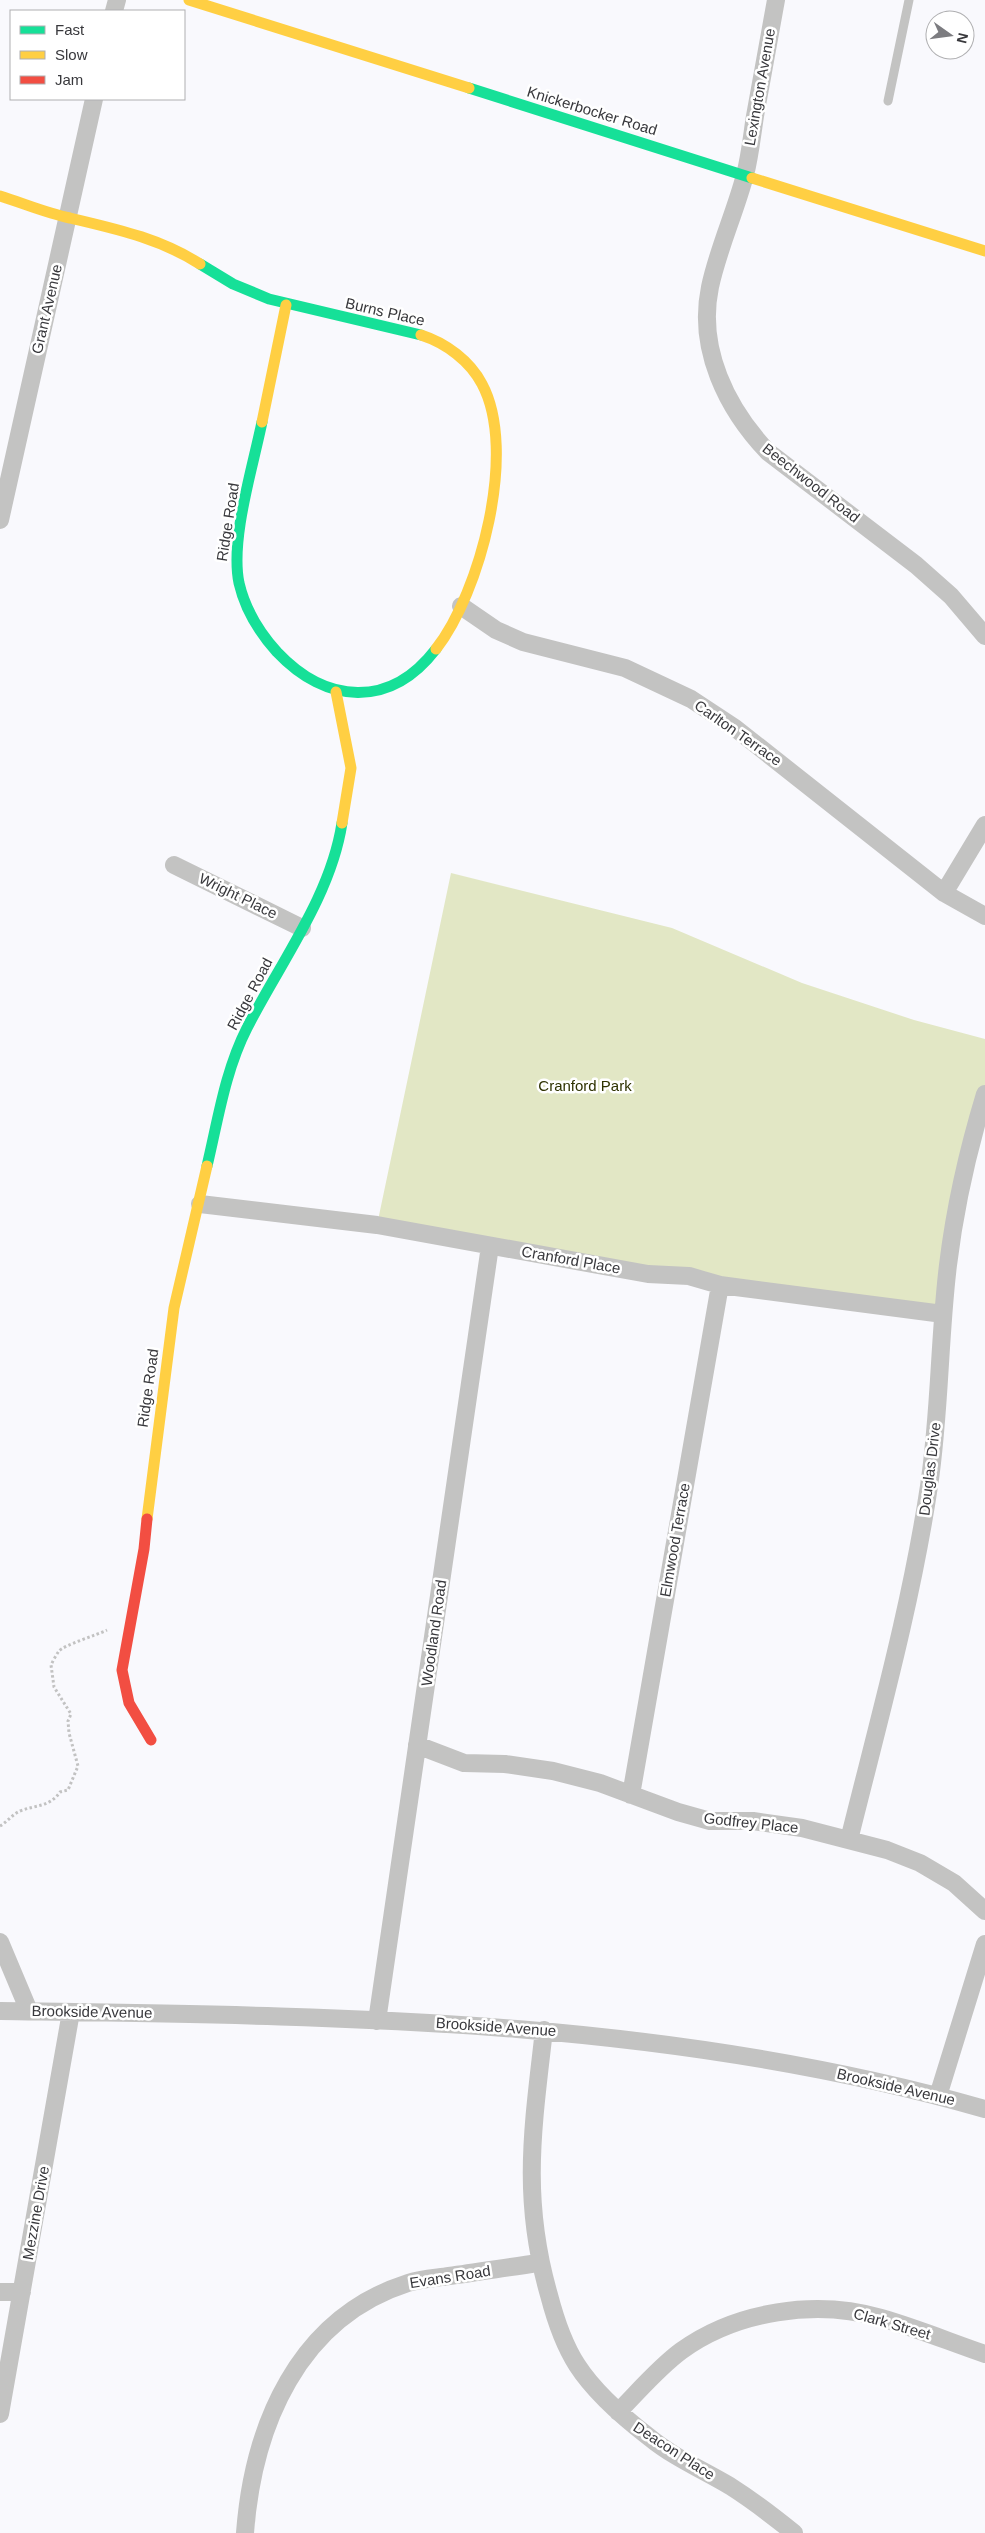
<svg xmlns="http://www.w3.org/2000/svg" width="985" height="2533" viewBox="0 0 985 2533" font-family="Arial,sans-serif">
<rect width="100%" height="100%" fill="#f9f9fd"/>
<path fill="#e2e7c5" d="M451,873L672,928L802,983L914,1020L985,1039V1099L943,1314L377,1225Z"/>
<g fill="none" stroke-linecap="round" stroke-linejoin="round">
<path stroke="#c2c2c2" stroke-width="3" stroke-dasharray="2.5 2.5" stroke-linecap="butt" d="M0,1826C7,1822 13,1814 20,1811C35,1805 50,1807 60,1792L68,1790L78,1766L69,1733L68,1721L71,1714L54,1687L51,1665C53,1661 56,1655 59,1651C64,1645 97,1635 107,1630"/>
<path stroke="#c3c3c2" stroke-width="9" d="M888,101L909,0"/>
<path stroke="#c3c3c2" stroke-width="18" d="M776,0C769,39 762,77 755,116C752,135 750,156 745,175C735,213 718,249 710,287C697,349 727,409 768,452L916,565L951,596L985,636
M114,11L117,0
M0,520L94,99
M461,606L496,630L523,642L625,668L691,699L735,728L944,893L985,916
M174,865L302,928
M944,893L985,825
M200,1204L377,1225L648,1274L689,1276L720,1285L943,1314
M417,1745L464,1763L505,1764L553,1771L600,1783L678,1812L710,1821H753L802,1828L887,1850L920,1863L954,1883L985,1911
M631,1795L720,1285
M849,1840C878,1723 911,1606 929,1486C940,1413 939,1339 948,1265C955,1207 968,1150 985,1094
M0,1942L29,2011
M0,2011C332,2016 663,2017 985,2109
M377,2021L490,1246
M544,2030C533,2127 521,2198 549,2295C555,2318 564,2345 577,2365C595,2393 623,2417 649,2437C673,2457 703,2470 730,2486C752,2500 773,2516 794,2533
M938,2096L985,1944
M0,2292H22
M618,2412C638,2392 658,2368 681,2351C736,2311 816,2299 881,2318C916,2328 950,2342 985,2354
M0,2414L71,2012
M245,2533C253,2426 298,2318 408,2283C421,2279 436,2278 449,2276C479,2272 509,2267 539,2263"/>
<path stroke="#16e098" stroke-width="11" d="M469,88L752,178
M200,264L233,284L269,299L421,335
M262,422C253,467 230,539 239,583C245,609 259,632 277,652C326,704 390,709 436,649
M207,1166C218,1120 225,1071 247,1028C280,963 331,896 342,823"/>
<path stroke="#ffcf43" stroke-width="11" d="M189,0L469,88
M752,178L985,251
M0,196C23,203 46,213 70,218C116,229 159,238 200,264
M421,335C446,343 470,361 482,384C518,451 480,593 436,649
M262,422L286,305
M336,692L351,768L342,823
M147,1519L174,1308L207,1166"/>
<path stroke="#f24e42" stroke-width="11" d="M147,1519L144,1549L122,1670L129,1703L151,1740"/>
</g>
<g text-anchor="middle" stroke-width="5" stroke-linejoin="round" paint-order="stroke">
<g font-size="15" fill="#38383c" stroke="#fff">
<text transform="translate(760 87) rotate(-80)" y="5">Lexington Avenue</text>
<text transform="translate(592 111) rotate(17)" y="5">Knickerbocker Road</text>
<text transform="translate(47 309) rotate(-77)" y="5">Grant Avenue</text>
<text transform="translate(385 312) rotate(13)" y="5">Burns Place</text>
<text transform="translate(811 483) rotate(38)" y="5">Beechwood Road</text>
<text transform="translate(228 522) rotate(-81)" y="5">Ridge Road</text>
<text transform="translate(738 733) rotate(35)" y="5">Carlton Terrace</text>
<text transform="translate(238 896) rotate(26)" y="5">Wright Place</text>
<text transform="translate(250 994) rotate(-62)" y="5">Ridge Road</text>
<text transform="translate(571 1260) rotate(10)" y="5">Cranford Place</text>
<text transform="translate(148 1388) rotate(-82)" y="5">Ridge Road</text>
<text transform="translate(930 1469) rotate(-83)" y="5">Douglas Drive</text>
<text transform="translate(675 1540) rotate(-80)" y="5">Elmwood Terrace</text>
<text transform="translate(434 1633) rotate(-82)" y="5">Woodland Road</text>
<text transform="translate(751 1823) rotate(6)" y="5">Godfrey Place</text>
<text transform="translate(92 2012) rotate(1)" y="5">Brookside Avenue</text>
<text transform="translate(496 2027) rotate(4)" y="5">Brookside Avenue</text>
<text transform="translate(896 2087) rotate(13)" y="5">Brookside Avenue</text>
<text transform="translate(36 2213) rotate(-80)" y="5">Mezzine Drive</text>
<text transform="translate(450 2277) rotate(-9)" y="5">Evans Road</text>
<text transform="translate(892 2324) rotate(16)" y="5">Clark Street</text>
<text transform="translate(674 2451) rotate(33)" y="5">Deacon Place</text>
</g>
<g font-size="15" fill="#2e3200" stroke="#fff">
<text x="585" y="1091">Cranford Park</text>
</g>
</g>
<rect x="10" y="10" width="175" height="90" fill="#ffffff" stroke="#afafb1"/>
<rect x="20" y="26" width="25" height="8" fill="#16e098" stroke="#afafb1"/>
<text x="55" y="35" font-size="15" fill="#38383c">Fast</text>
<rect x="20" y="51" width="25" height="8" fill="#ffcf43" stroke="#afafb1"/>
<text x="55" y="60" font-size="15" fill="#38383c">Slow</text>
<rect x="20" y="76" width="25" height="8" fill="#f24e42" stroke="#afafb1"/>
<text x="55" y="85" font-size="15" fill="#38383c">Jam</text>
<g transform="translate(950 35) rotate(104)"><circle r="24" fill="#ffffff" stroke="#afafb1"/>
<path d="M0-4L9 19L0 12L-9 19Z" fill="#7c7c80"/>
<text y="-8" font-size="14" font-weight="bold" text-anchor="middle" fill="#38383c">N</text>
</g>
</svg>
